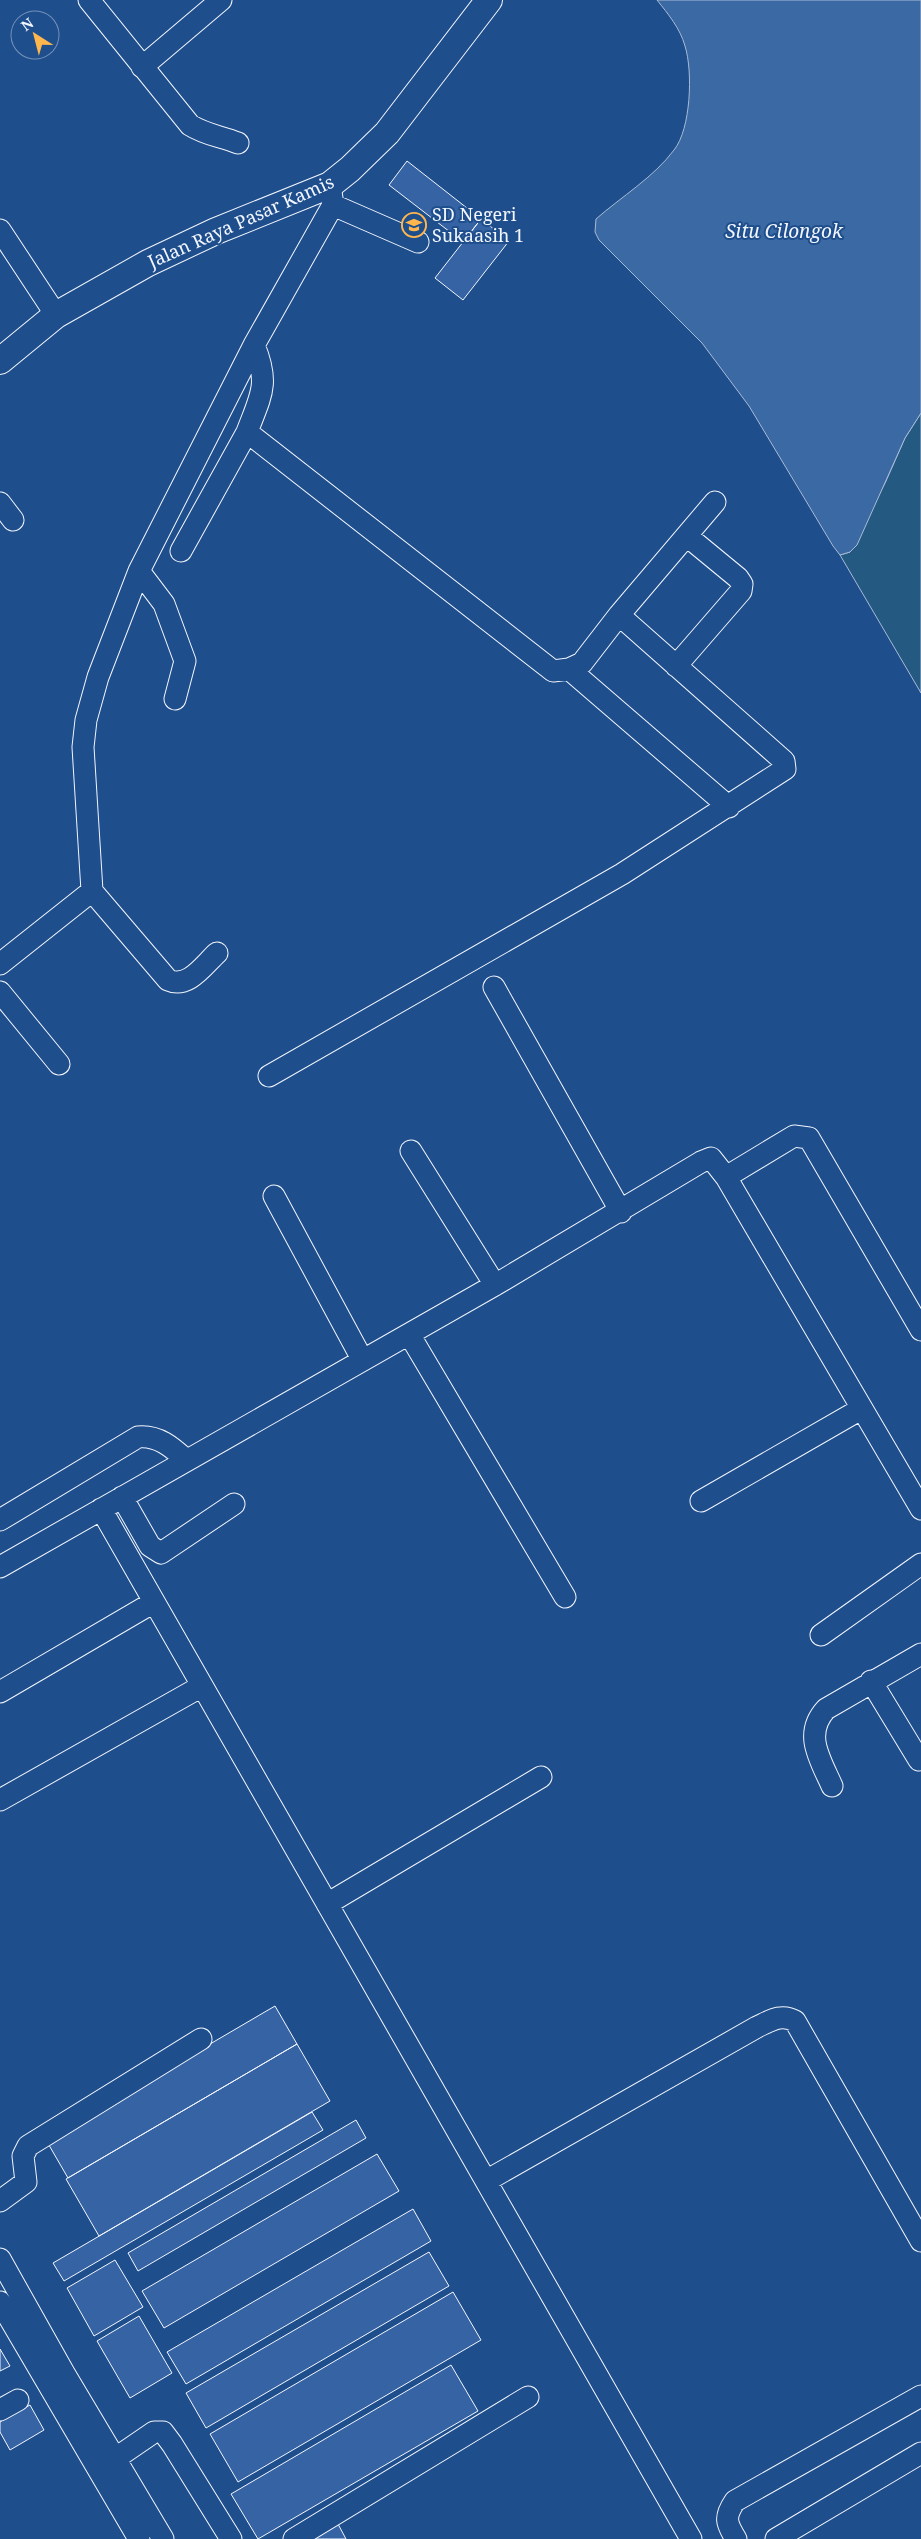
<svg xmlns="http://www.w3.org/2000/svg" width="921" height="2539" viewBox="0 0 921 2539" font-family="'Noto Serif',serif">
<rect width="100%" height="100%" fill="#1f4e8c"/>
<path fill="#245a82" stroke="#a8bbd7" d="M921,413V693L840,555L850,552L886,481L905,438Z"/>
<path fill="#3b69a3" stroke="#a8bbd7" d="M657,0H921V413L905,438L857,545L850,552L840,555L833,546L749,406L702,343L599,240L595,232L596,219C621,197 654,177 674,150C691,129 693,71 685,46C680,28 668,14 657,0Z"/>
<path fill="#3563a3" stroke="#f2f6ff" d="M407,161L481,219L463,242L389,185Z
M481,219L509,241L463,300L435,278Z
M275,2006L297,2044L68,2178L46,2140Z
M297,2044L330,2101L99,2236L66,2179Z
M312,2112L323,2130L64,2281L53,2263Z
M356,2120L366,2138L138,2271L128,2253Z
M377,2154L399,2191L164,2328L142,2291Z
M413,2209L431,2241L186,2384L167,2352Z
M429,2252L449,2286L206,2428L186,2393Z
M115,2260L143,2307L94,2336L67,2288Z
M453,2292L481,2340L238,2482L210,2434Z
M139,2316L172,2373L130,2398L97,2341Z
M0,2349L10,2366L0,2371Z
M451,2365L478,2411L258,2539L231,2494Z
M30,2405L44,2430L10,2450L0,2432V2422Z
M338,2524L346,2539H312Z"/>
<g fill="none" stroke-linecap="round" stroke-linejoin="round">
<defs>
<path id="minor" d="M89,0L190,125C206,135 220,136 238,143
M142,67L221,0
M333,205L418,242
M0,230L56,315
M254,345C270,384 261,395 247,432L553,671L569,669L582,663L619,615L715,502
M0,503L13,520
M181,551L247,432
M139,571L164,604L185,661L175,699
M676,666L741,591L742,584L738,578L687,536
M569,669L729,807
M217,953C203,966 188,989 168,980L92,891L83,747L86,720L98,677L139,571L254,345L333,205L330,185
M0,964L92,891
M494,987L621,1212
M0,992L59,1064
M269,1076L622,874L785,769L784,761L619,615
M411,1151L495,1285
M726,1177L794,1136L809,1138L921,1330
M274,1196L362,1359
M409,1334L565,1597
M122,1497L150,1546L161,1553L234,1504
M701,1501L861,1409
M101,1509L691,2539
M0,1520L138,1437C158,1435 172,1447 186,1460
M0,1567L495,1285L701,1162L711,1158L726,1177L921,1509
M821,1635L921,1564
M871,1681L919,1760
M0,1692L154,1602
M832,1786C820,1759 803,1734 826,1709L921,1654
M0,1800L202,1686
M327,1904L541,1777
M486,2181L757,2027C770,2021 781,2013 795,2021L921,2241
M0,2201L26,2182L23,2156L28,2146L201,2039
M0,2259L64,2373L163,2539
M0,2302L139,2539
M0,2410L18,2400
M116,2458L154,2432H163L172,2444L231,2539
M294,2539L528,2397
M736,2539C726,2523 724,2517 735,2501L921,2396
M776,2539L921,2453"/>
<path id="major" d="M0,361L56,315L148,263L216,231L330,185L350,169L387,133L489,0"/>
</defs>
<use href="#minor" stroke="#f2f6ff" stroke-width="23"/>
<use href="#major" stroke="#f2f6ff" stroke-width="28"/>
<use href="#minor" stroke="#1f4e8c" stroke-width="21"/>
<use href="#major" stroke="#1f4e8c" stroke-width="26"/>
</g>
<defs>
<symbol id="school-ring" viewBox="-11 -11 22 22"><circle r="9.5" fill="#1f4e8c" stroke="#ffb74d" stroke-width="1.5"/><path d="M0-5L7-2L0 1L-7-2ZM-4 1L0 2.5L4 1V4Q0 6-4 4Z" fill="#ffb74d"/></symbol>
</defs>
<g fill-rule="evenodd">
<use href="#school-ring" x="400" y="211" width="28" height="28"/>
</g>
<g text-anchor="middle" stroke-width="4" stroke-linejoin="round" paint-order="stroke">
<g font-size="18" fill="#f2f6ff" stroke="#1f4e8c" text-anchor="start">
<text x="432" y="221">SD Negeri<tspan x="432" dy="21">Sukaasih 1</tspan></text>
</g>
<g font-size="18" fill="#f2f6ff" stroke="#1f4e8c">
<text transform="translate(241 222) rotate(-24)" y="6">Jalan Raya Pasar Kamis</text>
</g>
<g font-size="19" font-style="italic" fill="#f2f6ff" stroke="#1f4e8c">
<text x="784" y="238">Situ Cilongok</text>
</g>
</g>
<g transform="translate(35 35) rotate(324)"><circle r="24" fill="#1f4e8c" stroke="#7391ba"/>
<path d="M0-4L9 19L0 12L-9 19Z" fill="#ffb74d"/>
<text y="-8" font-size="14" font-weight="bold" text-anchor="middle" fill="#f2f6ff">N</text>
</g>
</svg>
